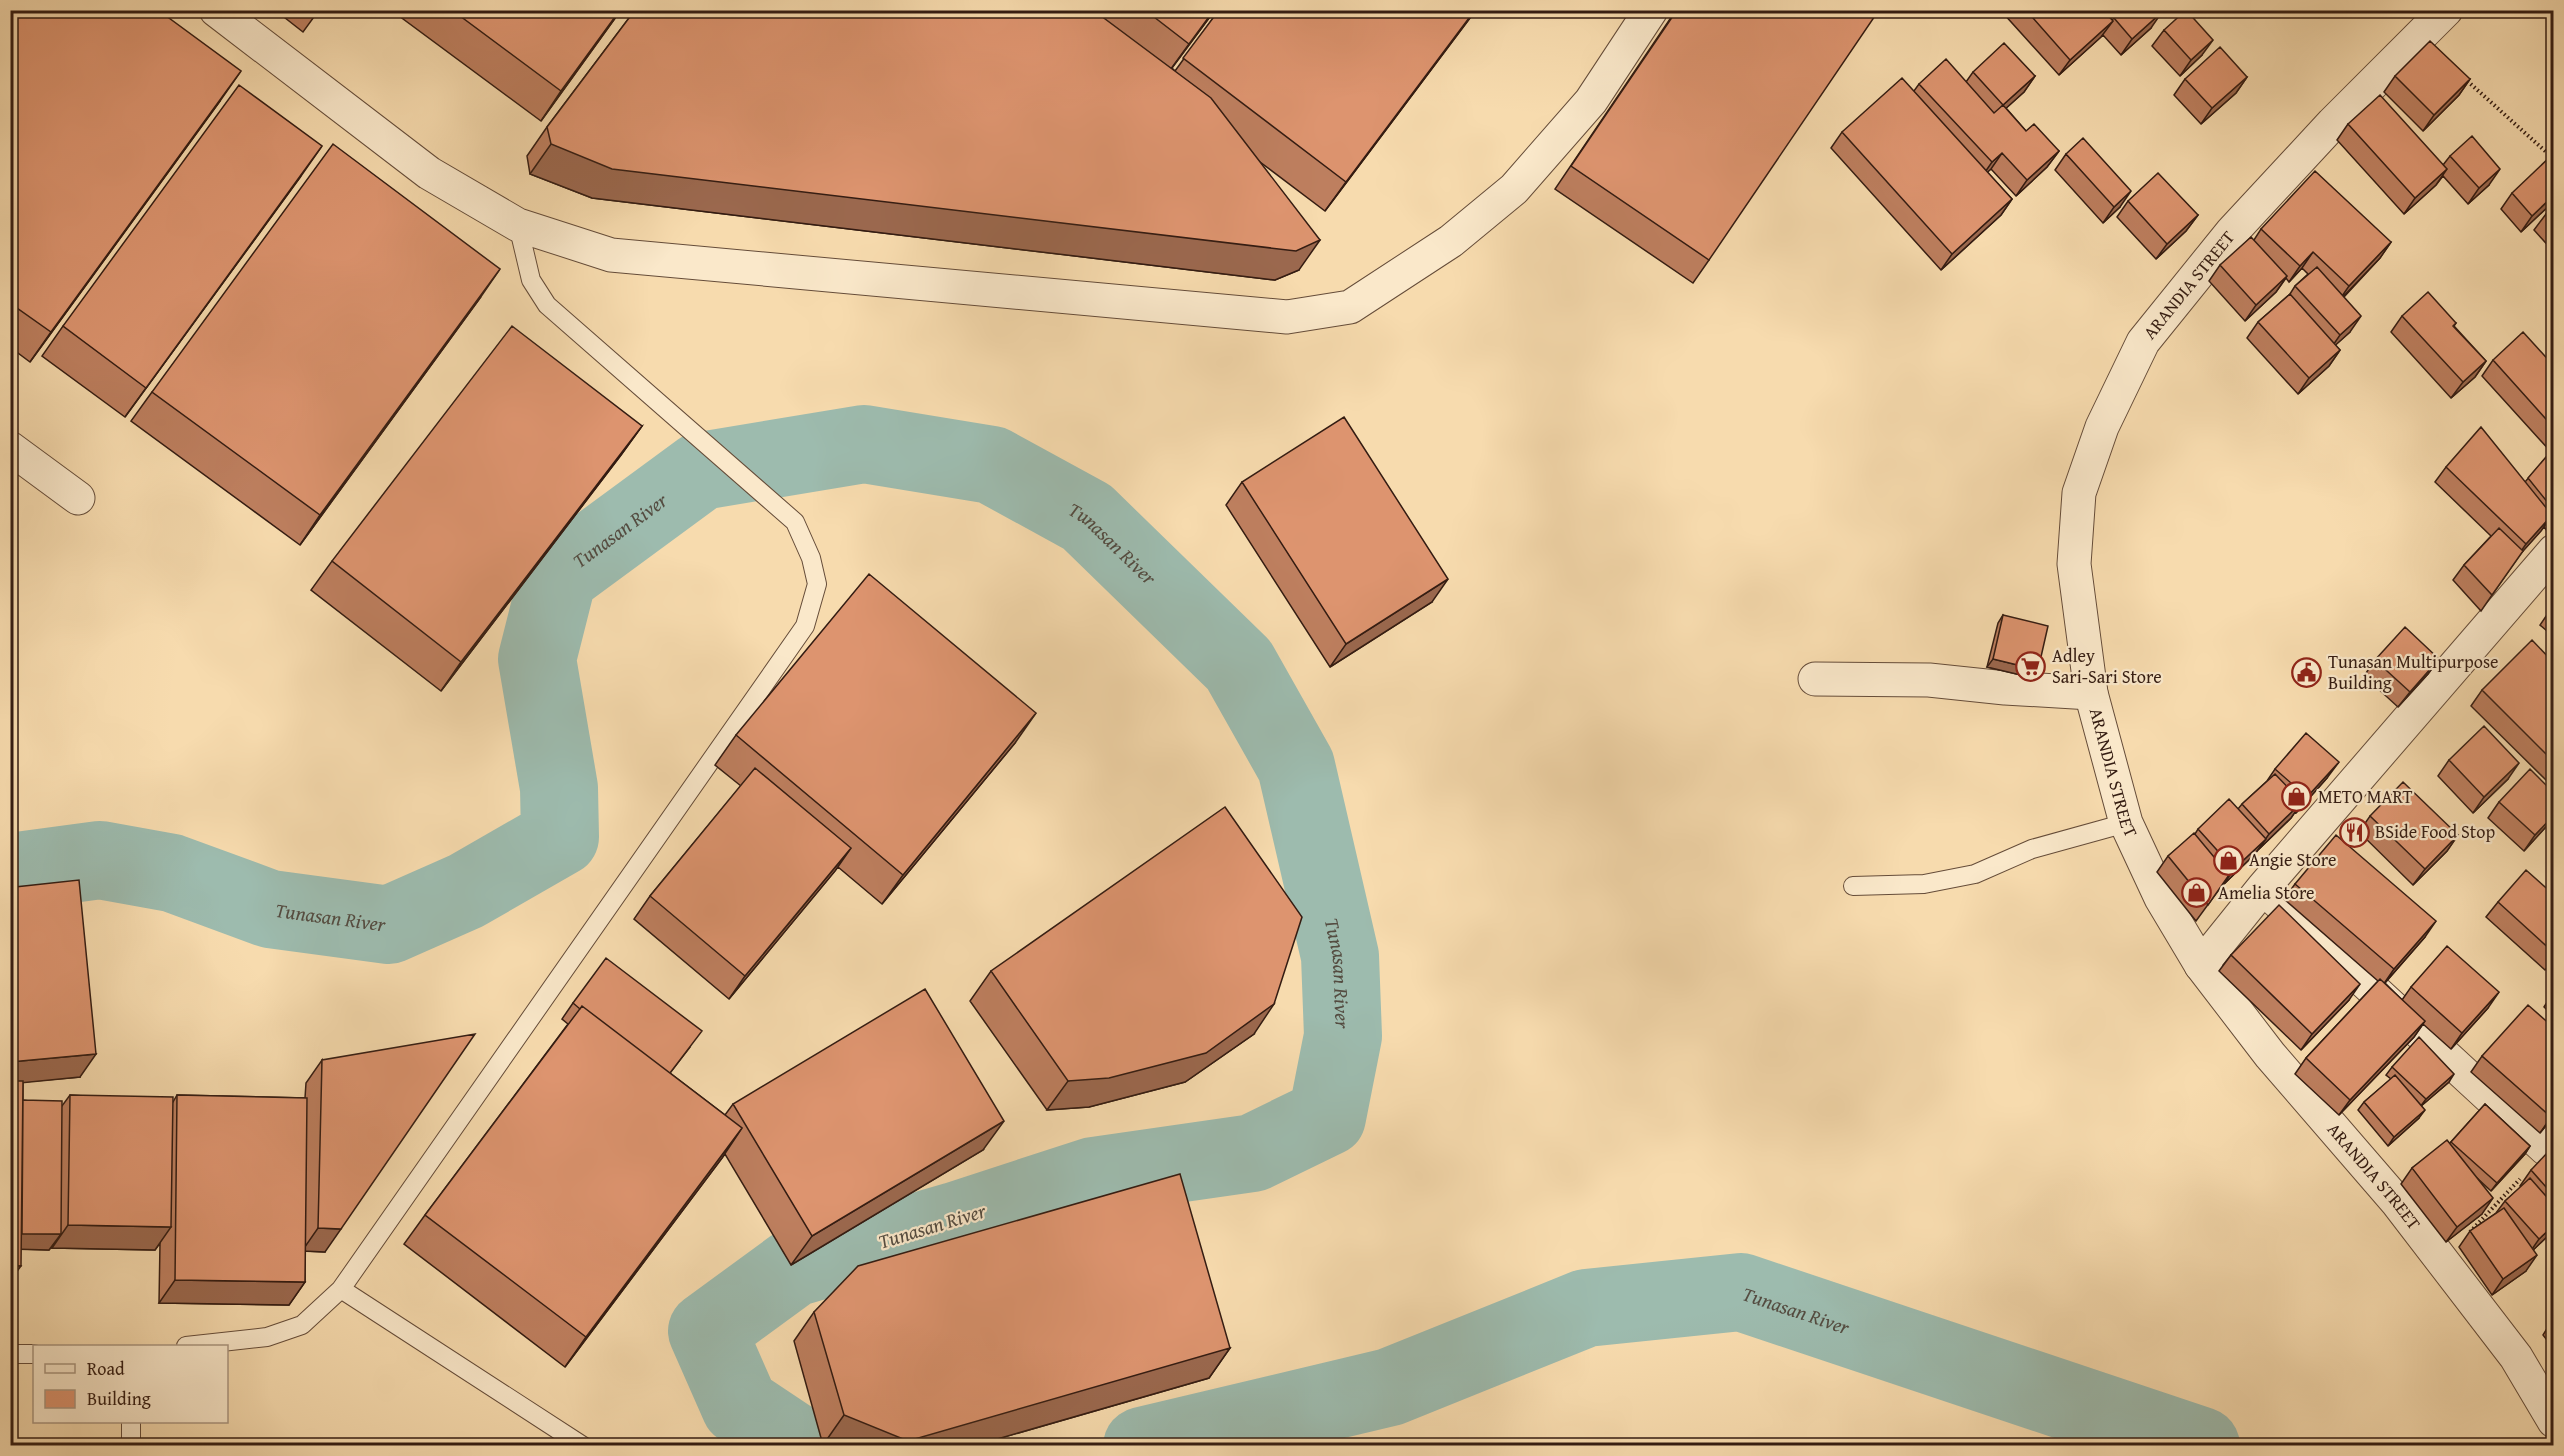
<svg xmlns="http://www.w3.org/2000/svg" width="2564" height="1456" viewBox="0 0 2564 1456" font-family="'Gentium Book Plus',serif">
<rect width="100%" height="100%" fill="#f7dbae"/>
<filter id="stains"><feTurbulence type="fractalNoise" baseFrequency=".00333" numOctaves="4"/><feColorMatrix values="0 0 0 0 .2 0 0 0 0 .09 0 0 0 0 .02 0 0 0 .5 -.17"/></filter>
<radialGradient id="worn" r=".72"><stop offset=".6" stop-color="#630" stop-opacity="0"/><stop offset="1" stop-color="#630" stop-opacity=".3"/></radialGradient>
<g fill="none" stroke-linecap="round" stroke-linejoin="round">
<g stroke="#9dbbae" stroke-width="78">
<path id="s1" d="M10,881L18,871L100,860L172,873L270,909L389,925L466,891L560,837L559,788L537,659L558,576L701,471L864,444L992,465L1087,517L1239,665L1296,766L1340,956L1343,1036L1327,1117L1253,1153L1093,1176L955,1221L793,1268L707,1331L740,1406L800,1446"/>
<path id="s2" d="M1142,1446L1390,1387L1586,1308L1741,1292L2201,1446"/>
</g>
<defs>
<path id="service" d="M1853,886L1924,884L1975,874L2032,849L2126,823
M341,1289L583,1446
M186,1346L267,1337L302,1325L341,1289L805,626L817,584L811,558L795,522L547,305L531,280L518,225
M10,1354H34
M131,1422V1446"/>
<path id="minor" d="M216,10L429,173L518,225L611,255L1287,317L1350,307L1451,241L1514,189L1591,101L1651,10
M10,448L78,498
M1815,679L1929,680L2005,688L2091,693
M2263,888L2546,1149L2554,1150
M2201,965L2263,888L2554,551"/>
<g id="tertiary">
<path id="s3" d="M2446,10L2333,123L2231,233L2143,342L2102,427L2079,493L2074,564L2091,693L2126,823L2161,898L2201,965L2270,1055L2397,1202L2516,1357L2554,1421"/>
</g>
</defs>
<use href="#service" stroke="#654c39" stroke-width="20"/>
<use href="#minor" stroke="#654c39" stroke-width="35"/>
<use href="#tertiary" stroke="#654c39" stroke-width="35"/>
<path stroke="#341c12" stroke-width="4" stroke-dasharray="1.5 3" stroke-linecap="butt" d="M2464,78L2554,159
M2470,1232L2520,1179"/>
<use href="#service" stroke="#fae8ca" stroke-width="18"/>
<use href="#minor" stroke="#fae8ca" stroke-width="33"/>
<use href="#tertiary" stroke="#fae8ca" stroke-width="33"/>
</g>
<path fill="#be7f5f" stroke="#341c12" stroke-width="1.5" d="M10,10L220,101L30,362L10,347Z
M275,10H319L303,32Z
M391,10H621L541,121Z
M635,10H1215L1172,68L1175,71L1219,10H1476L1325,211L1260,162L1299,270L1275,280L592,198L530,174L527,156L547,127Z
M1676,10L1709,260L1693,283L1555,189Z
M2004,10H2103L2112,20L2114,18L2151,28L2121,55L2103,35L2059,75L2003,13Z
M2164,30L2202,55L2180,76L2152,46Z
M1973,72L2035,76L2024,92L2006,108L2026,131L2059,151L2047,167L2016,196L1991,169L1987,172L2012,199L2001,215L1941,270L1831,148L1842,132L1914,91L1919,84L1966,82Z
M2395,76L2470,79L2459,95L2423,131L2384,92Z
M2247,77L2236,93L2201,124L2174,95L2185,79Z
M2348,124L2443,165L2450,156L2489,185L2468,204L2443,176L2436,185L2404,214L2337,140Z
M2066,154L2120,207L2103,223L2055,170Z
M301,176L125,417L42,356L63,326Z
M2512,193L2553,202L2521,232L2501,209Z
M2128,201L2198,215L2186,231L2156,259L2117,217Z
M2553,207V251L2534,230L2546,214Z
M2261,229L2391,242L2380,258L2344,297L2350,332L2335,345L2340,350L2329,366L2298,394L2247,338L2258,322L2290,294L2295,286L2308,274L2302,268L2289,282L2286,278L2276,292L2245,321L2209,281L2220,265L2254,240Z
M480,298L300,545L131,421L152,392Z
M2402,316L2456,323L2454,326L2486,361L2475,377L2451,398L2391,332Z
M2493,360L2553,365V525L2548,532L2544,527L2521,553L2481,611L2453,580L2464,565L2491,536L2435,482L2446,467L2525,482L2551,452L2482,376Z
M642,426L621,455L441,691L311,590L332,561Z
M1242,482L1432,602L1330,667L1226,505Z
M2553,606V636L2540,625Z
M2003,615L2038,670L2033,678L1987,667L1998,623Z
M2439,659L2428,674L2398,707L2364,676L2375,660Z
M2553,662V778L2549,783L2471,706L2482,690Z
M736,735L1015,743L882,904L838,867L729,999L634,919L650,896L741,786L715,765Z
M2449,760L2508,779L2473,813L2438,776Z
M2275,769L2327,778L2296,813L2295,812L2291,818L2258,850L2254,855L2223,885V884L2196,921L2157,872L2168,856L2195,834L2198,829L2238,809L2242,804L2267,781Z
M2499,802L2553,819L2524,851L2488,818Z
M2370,816L2458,835L2447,851L2413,885L2359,832Z
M2295,884L2425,937L2385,983L2402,1000L2411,987L2488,1008L2451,1049L2423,1024L2414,1037L2339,1115L2295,1074L2306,1058L2378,981L2284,899Z
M10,893L80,1077L23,1082V1100L62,1106L70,1095L173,1102L177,1095L305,1098L306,1083L322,1060L325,1252L305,1251V1282L289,1305L159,1303L160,1243L155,1250L52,1248V1246L49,1250L21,1249Z
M2553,894V961L2545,970L2486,917L2498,902Z
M2231,955L2349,1000L2301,1050L2219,971Z
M991,971L1254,1034L1185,1082L1089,1107L1047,1110L970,1001Z
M2553,993V1016L2544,1007Z
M573,1003L690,1047L670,1073L725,1115L733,1104L983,1150L791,1265L725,1154L565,1367L404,1244L425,1215L568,1024L562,1019Z
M2482,1056L2553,1117L2540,1133L2471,1072Z
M2392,1067L2449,1082L2421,1106L2419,1118L2388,1146L2358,1110L2364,1102L2391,1079L2386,1075Z
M2485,1104L2530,1146L2525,1154L2491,1191L2478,1179L2482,1214L2446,1242L2401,1184L2412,1168L2450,1143Z
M2553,1156V1231L2533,1250L2526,1271L2492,1295L2459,1247L2470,1231L2496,1213L2505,1201L2521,1187L2520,1186L2531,1170Z
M814,1312L1230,1348L1209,1378L973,1446H825L823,1445L794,1341Z
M2553,1322V1348L2543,1335L2548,1327Z"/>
<path fill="#9b684e" stroke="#341c12" stroke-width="1.5" d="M620,10H621L541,121L561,91Z
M1214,10H1215L1168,73L1189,44Z
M1475,10H1476L1325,211L1346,182Z
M2162,12L2151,28L2121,55L2132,39Z
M2113,21L2101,37L2059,75L2070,60Z
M2213,40L2202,55L2180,76L2191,60Z
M241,71L220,101L30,362L51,332Z
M2035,76L2024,92L1992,121L2003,105Z
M2247,77L2236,93L2201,124L2212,108Z
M2470,79L2459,95L2423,131L2434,115Z
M551,144L1320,240L1299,270L1275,280L592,198L530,174Z
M322,146L301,176L125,417L146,388Z
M2059,151L2047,167L2016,196L2027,180Z
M2002,153L1991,169L1981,178L1992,162Z
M2447,169L2436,185L2404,214L2415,198Z
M2500,169L2489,185L2468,204L2479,188Z
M2131,191L2120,207L2103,223L2114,207Z
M2553,196V202L2521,232L2532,216Z
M2012,199L2001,215L1941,270L1952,254Z
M2198,215L2186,231L2156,259L2167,244Z
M2391,242L2380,258L2338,302L2349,286Z
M2313,252L2302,268L2289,282L2300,266Z
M500,269L480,298L300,545L320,515Z
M2287,276L2276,292L2245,321L2256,305Z
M2361,316L2350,332L2329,351L2340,335Z
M2340,350L2329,366L2298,394L2309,378Z
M2486,361L2475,377L2451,398L2463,382Z
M642,426L621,455L441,691L461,662Z
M2552,515L2541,531L2515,560L2526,544Z
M1448,579L1432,602L1330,667L1346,644Z
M1993,659L2038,670L2033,678L1987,667Z
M2439,659L2428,674L2398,707L2410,692Z
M1036,713L1015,743L882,904L903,875Z
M2339,762L2327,778L2296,813L2307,797Z
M2519,763L2508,779L2473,813L2484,797Z
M2302,802L2291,818L2258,850L2269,834Z
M2553,816V819L2524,851L2535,835Z
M2458,835L2447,851L2413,885L2425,869Z
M2266,839L2254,855L2223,885L2234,869Z
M851,848L835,871L729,999L745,976Z
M2436,921L2425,937L2383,985L2394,969Z
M2360,984L2349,1000L2301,1050L2312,1034Z
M2499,992L2488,1008L2451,1049L2462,1033Z
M1274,1004L1254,1034L1185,1082L1089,1107L1047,1110L1068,1081Z
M2425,1021L2414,1037L2339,1115L2350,1100Z
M96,1054L80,1077L10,1084V1062Z
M2454,1074L2449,1082L2420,1107L2426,1099Z
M2425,1110L2419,1118L2388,1146L2394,1137Z
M2553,1114V1117L2540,1133L2551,1117Z
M1004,1121L983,1150L791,1265L812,1236Z
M742,1128L722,1158L565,1367L586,1337Z
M2530,1146L2525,1154L2491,1191L2497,1183Z
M2493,1198L2482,1214L2446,1242L2457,1227Z
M68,1225L171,1227L155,1250L52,1248Z
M2553,1226V1231L2528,1255L2539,1239Z
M318,1228L341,1229L325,1252L302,1251Z
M21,1233L61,1234L49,1250L10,1249Z
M2537,1255L2526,1271L2492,1295L2503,1279Z
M10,1265L21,1266L10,1281Z
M175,1280L305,1282L289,1305L159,1303Z
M1230,1348L1209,1378L973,1446H825L823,1445L844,1415Z"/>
<path fill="#dd946f" stroke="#341c12" stroke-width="1.5" d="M10,10H158L241,71L51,332L10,303Z
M452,10H620L561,91Z
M635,10H1093L1211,98L1320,240L1296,251L612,169L551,144L547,127Z
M1145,10H1214L1189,44Z
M1219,10H1475L1346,182L1183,58Z
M1677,10H1879L1709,260L1571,166Z
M2026,10H2103L2113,21L2070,60Z
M2122,10H2161L2162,12L2132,39L2114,18Z
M2186,10L2213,40L2191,60L2164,30Z
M2430,41L2470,79L2434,115L2395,76Z
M2004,43L2035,76L2003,105L1973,72Z
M2220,47L2247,77L2212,108L2185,79Z
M1946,59L1994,113L2003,105L2026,131L2034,124L2059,151L2027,180L2002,153L1992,162L1919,84Z
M1902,78L2012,199L1952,254L1842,132Z
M239,85L322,146L146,388L63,326Z
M2380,95L2447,169L2415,198L2348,124Z
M2472,136L2500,169L2479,188L2450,156Z
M2083,138L2131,191L2114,207L2066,154Z
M333,144L500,269L320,515L152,392Z
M2553,154V196L2532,216L2512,193Z
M2315,171L2391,242L2349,286L2313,252L2300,266L2261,229Z
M2158,173L2198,215L2167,244L2128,201Z
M2553,207V223L2546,214Z
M2251,237L2287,276L2256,305L2220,265Z
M2317,267L2361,316L2340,335L2295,286Z
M2428,292L2456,323L2453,326L2486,361L2463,382L2402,316Z
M2290,294L2340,350L2309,378L2258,322Z
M512,326L642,426L461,662L332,561Z
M2523,332L2553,365V427L2493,360Z
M1344,417L1448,579L1346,644L1242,482Z
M2481,427L2552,515L2526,544L2446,467Z
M2552,450L2553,452V509L2528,478Z
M2499,528L2523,551L2492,595L2464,565Z
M869,574L1036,713L903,875L736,735Z
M2003,615L2048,626L2038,670L1993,659Z
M2405,627L2439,659L2410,692L2375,660Z
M2532,640L2553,662V761L2482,690Z
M2484,726L2519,763L2484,797L2449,760Z
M2306,733L2339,762L2307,797L2275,769Z
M755,768L851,848L745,976L650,896Z
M2530,769L2553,792V816L2535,835L2499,802Z
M2275,774L2302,802L2269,834L2242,804Z
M2403,782L2458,835L2425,869L2370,816Z
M2229,799L2266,839L2234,869L2198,829Z
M1225,807L1302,917L1274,1004L1206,1053L1109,1078L1068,1081L991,971Z
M2194,833L2229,875L2208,905L2168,856Z
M2336,835L2436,921L2394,969L2295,884Z
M2526,870L2553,894V952L2498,902Z
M79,880L96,1054L10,1062V894L15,887Z
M2279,905L2360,984L2312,1034L2231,955Z
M2447,946L2499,992L2462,1033L2411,987Z
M606,958L702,1031L670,1073L582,1006L580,1009L573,1003Z
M2380,979L2425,1021L2350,1100L2306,1058Z
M925,989L1004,1121L812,1236L733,1104Z
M2528,1005L2553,1027V1114L2551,1117L2482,1056Z
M582,1006L742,1128L586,1337L425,1215Z
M475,1034L341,1229L318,1228L322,1060Z
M2419,1037L2454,1074L2426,1099L2392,1067Z
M2395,1075L2425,1110L2394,1137L2364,1102Z
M10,1081H23L21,1266L10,1265Z
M70,1095L173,1097L171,1227L68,1225Z
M177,1095L307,1098L305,1282L175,1280Z
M23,1100L62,1101L61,1234H22Z
M2485,1104L2530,1146L2497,1183L2451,1142Z
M2447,1140L2493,1198L2457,1227L2412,1168Z
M2549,1151L2553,1156V1195L2531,1170Z
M1180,1174L1230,1348L908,1441L844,1415L814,1312L858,1266Z
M2530,1178L2553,1204V1226L2539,1239L2505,1201Z
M2504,1208L2537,1255L2503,1279L2470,1231Z
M2553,1322V1333L2548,1327Z"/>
<defs>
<symbol id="supermarket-ring" viewBox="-11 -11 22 22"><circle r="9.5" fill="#fae8ca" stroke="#8f2418" stroke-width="1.5"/><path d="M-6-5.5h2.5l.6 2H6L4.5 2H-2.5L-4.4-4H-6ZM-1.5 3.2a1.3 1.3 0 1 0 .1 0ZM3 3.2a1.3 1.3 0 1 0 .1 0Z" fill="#8f2418"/></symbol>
<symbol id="civic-ring" viewBox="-11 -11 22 22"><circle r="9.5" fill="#fae8ca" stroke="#8f2418" stroke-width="1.5"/><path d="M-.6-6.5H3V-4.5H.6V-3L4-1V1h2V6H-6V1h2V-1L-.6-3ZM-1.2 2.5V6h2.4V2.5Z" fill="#8f2418"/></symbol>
<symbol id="shop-ring" viewBox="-11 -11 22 22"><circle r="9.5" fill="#fae8ca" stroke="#8f2418" stroke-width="1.5"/><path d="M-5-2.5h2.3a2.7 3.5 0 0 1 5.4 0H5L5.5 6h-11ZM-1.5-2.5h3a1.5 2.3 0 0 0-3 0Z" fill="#8f2418"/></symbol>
<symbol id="restaurant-ring" viewBox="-11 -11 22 22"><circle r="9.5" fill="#fae8ca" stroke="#8f2418" stroke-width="1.5"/><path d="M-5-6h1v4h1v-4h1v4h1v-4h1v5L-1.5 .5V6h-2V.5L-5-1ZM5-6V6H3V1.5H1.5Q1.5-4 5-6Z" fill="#8f2418"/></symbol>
</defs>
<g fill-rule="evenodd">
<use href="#supermarket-ring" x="2014" y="650" width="33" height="33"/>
<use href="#civic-ring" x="2290" y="656" width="33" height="33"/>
<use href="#shop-ring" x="2280" y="780" width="33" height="33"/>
<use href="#restaurant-ring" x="2338" y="816" width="33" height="33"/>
<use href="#shop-ring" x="2212" y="844" width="33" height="33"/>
<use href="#shop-ring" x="2180" y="876" width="33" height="33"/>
</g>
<g text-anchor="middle" stroke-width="4.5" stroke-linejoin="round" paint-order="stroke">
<g font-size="18" fill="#341c12" stroke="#fae8ca">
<text transform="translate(2189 285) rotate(-51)" y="6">ARANDIA STREET</text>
<text dy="6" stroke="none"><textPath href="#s3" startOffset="898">ARANDIA STREET</textPath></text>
<text dy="6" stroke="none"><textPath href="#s3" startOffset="1384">ARANDIA STREET</textPath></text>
</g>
<g font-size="18" fill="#341c12" stroke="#fae8ca" text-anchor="start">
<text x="2052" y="662">Adley<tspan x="2052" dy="21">Sari-Sari Store</tspan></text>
<text x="2328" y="668">Tunasan Multipurpose<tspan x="2328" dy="21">Building</tspan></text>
<text x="2318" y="803">METO MART</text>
<text x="2375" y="838">BSide Food Stop</text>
<text x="2249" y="866">Angie Store</text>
<text x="2218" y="899">Amelia Store</text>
</g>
<g font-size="20" font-style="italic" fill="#544c41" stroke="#fae8ca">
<text dy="7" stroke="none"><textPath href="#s1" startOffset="928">Tunasan River</textPath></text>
<text dy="7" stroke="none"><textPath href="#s1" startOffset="1468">Tunasan River</textPath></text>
<text dy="7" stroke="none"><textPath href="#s1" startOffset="334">Tunasan River</textPath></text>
<text dy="7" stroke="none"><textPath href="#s1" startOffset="1972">Tunasan River</textPath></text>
<text transform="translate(932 1226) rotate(-17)" y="7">Tunasan River</text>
<text dy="7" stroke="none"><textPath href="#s2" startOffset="680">Tunasan River</textPath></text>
</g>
</g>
<rect width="2564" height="1456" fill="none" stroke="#f7dbae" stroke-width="36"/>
<rect x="12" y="12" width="2540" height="1432" fill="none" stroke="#341c12" stroke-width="3"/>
<rect x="18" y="18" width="2528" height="1420" fill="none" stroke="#341c12" stroke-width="1.5"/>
<rect x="33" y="1345" width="195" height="78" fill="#fae8ca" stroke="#ab9680" stroke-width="1.5"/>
<rect x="45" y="1364" width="30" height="9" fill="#fae8ca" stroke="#ab9680" stroke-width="1.5"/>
<text x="87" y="1375" font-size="18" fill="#341c12">Road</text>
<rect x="45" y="1390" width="30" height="18" fill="#dd946f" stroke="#ab9680" stroke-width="1.5"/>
<text x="87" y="1405" font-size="18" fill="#341c12">Building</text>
<rect width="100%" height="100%" filter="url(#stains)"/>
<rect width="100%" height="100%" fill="url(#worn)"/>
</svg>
